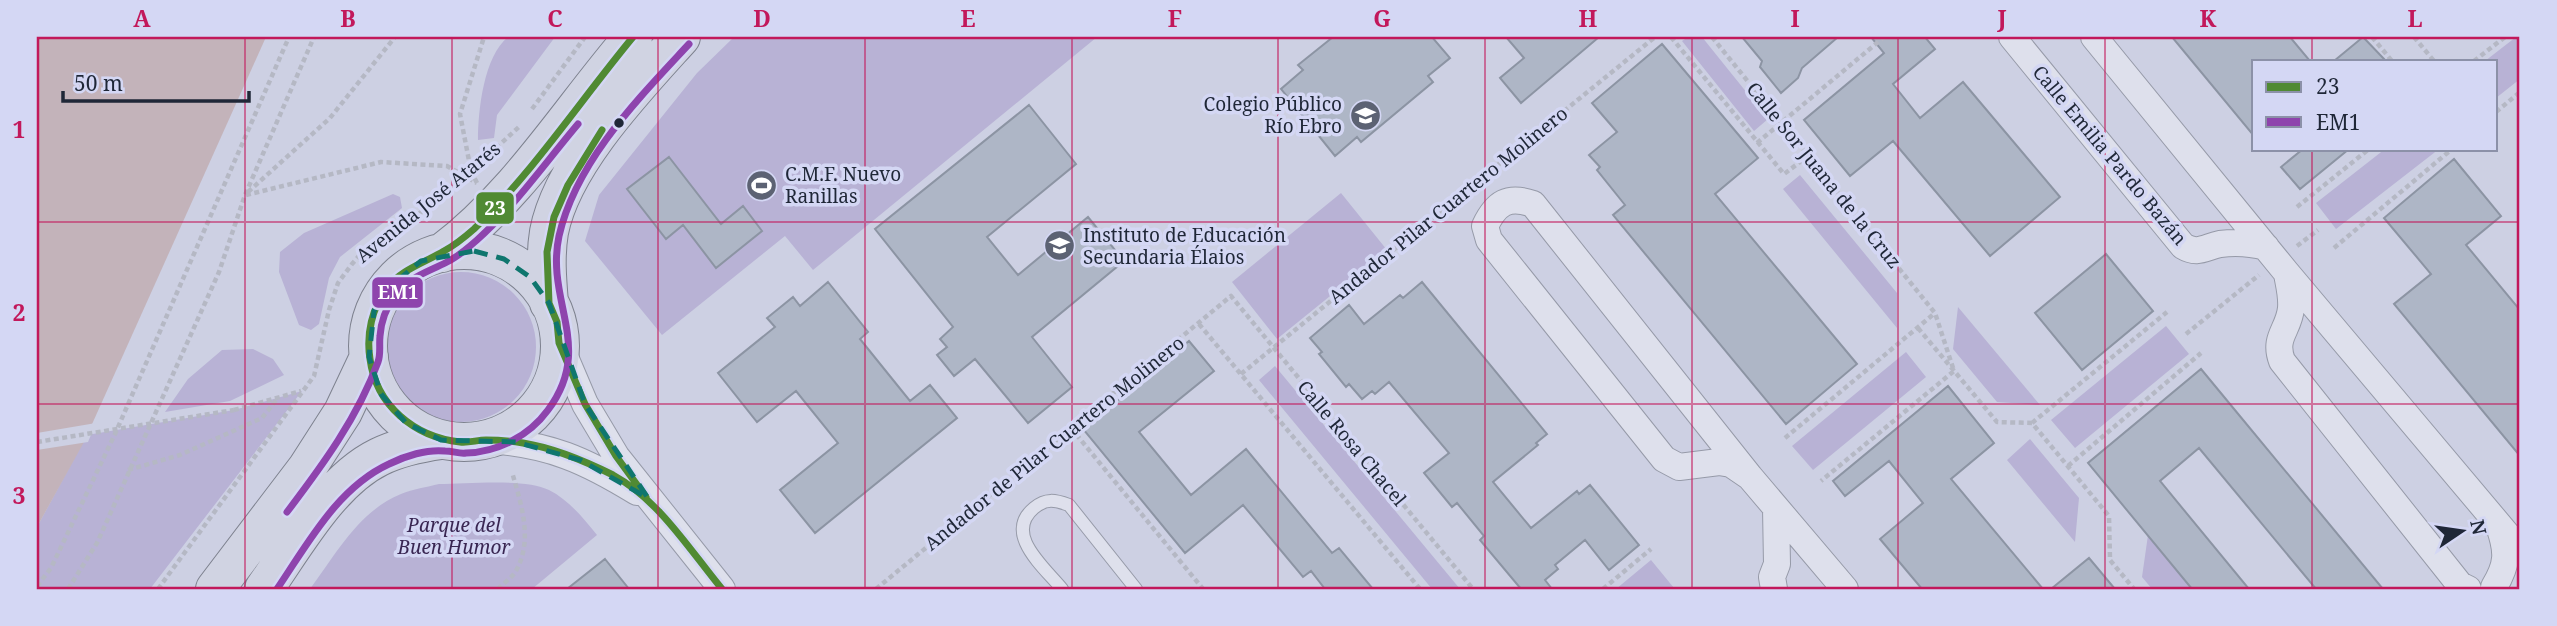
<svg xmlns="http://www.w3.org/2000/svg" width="2557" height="626" viewBox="0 0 2557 626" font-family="'Noto Serif',serif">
<rect width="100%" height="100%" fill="#cdd0e3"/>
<path fill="#b8b2d5" d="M508,37H555L497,115L494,138L478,140C478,110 484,56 508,37Z
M734,37H1097L813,270L785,236L662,335L585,241L599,195L697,73Z
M1688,37H1702L1768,119L1754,131L1682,41Z
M2516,37H2520V79L2496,98V61H2485Z
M2385,149H2439L2336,229L2316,203Z
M1800,175L1897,293V328L1783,189Z
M1341,193L1387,250L1277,339L1232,282Z
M393,194L400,197L402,208L340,257L329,278L319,324L311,330L299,325L279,272L280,252L304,233Z
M386 347a75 75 0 1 1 150 0a75 75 0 1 1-150 0Z
M1958,307L2040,405L1997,402L1953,349Z
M2166,326L2189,354L2075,448L2051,420Z
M253,349L273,359L284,375L230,401L165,412L188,379L222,350Z
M1906,352L1926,377L1813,470L1792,446Z
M1275,366L1460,589H1432L1259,380Z
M302,391L150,589H37V527L87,435L234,410Z
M2030,439L2079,498L2075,542L2007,460Z
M439,484C467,484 525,478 549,490C569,500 584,519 597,535L532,589H310C336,554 359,511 401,494C413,489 427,487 439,484Z
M2148,535L2192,589H2152L2142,577Z
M1651,560L1674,588L1616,589Z"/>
<path fill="#c3b3ba" d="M37,37H266L84,442L37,527Z"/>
<path fill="#cdd0e3" d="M96,423L88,442L37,450V433Z"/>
<path fill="#aeb6c6" stroke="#8c94a3" stroke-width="2" d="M1333,37H1432L1450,58L1428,76L1433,82L1361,142L1357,137L1335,156L1281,89L1303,70L1298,65Z
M1506,37H1599L1521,103L1500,78L1524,58Z
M1742,37H1838L1802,68L1798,78L1781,93L1760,67L1762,61Z
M1871,37H1925L1935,49L1893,84L1920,118L1963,82L2060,197L1990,256L1893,141L1850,176L1804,120L1884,53Z
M2172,37H2290L2310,61H2254V136Z
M2363,37L2386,61H2334Z
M1662,44L1758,158L1715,194L1857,364L1786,424L1613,215L1625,205L1597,170L1600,167L1589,155L1617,132L1592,103Z
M1029,105L1076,164L987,237L1018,275L1088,217L1124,261L1032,337L1072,387L1028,423L975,359L954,376L937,355L947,347L940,339L953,327L875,229Z
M2303,149H2349L2300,189L2281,167Z
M669,157L721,224L743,206L762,231L716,268L683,225L666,239L627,189Z
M2454,159L2501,216L2466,245L2520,310V456L2394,304L2431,274L2384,218Z
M2106,254L2153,311L2082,370L2035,313Z
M828,282L868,332L860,339L910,401L930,385L957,418L815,533L780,490L838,443L796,391L757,422L718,373L775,327L767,318L793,297L800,306Z
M1422,282L1547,434L1536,443L1538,445L1493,482L1531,528L1577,491L1579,494L1590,485L1639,545L1609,570L1585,540L1555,565L1558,569L1545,580L1552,589H1521L1480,540L1484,536L1457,503L1452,507L1424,473L1449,453L1389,382L1375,394L1372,391L1362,399L1349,384L1346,387L1319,354L1322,352L1310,338L1349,305L1364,324L1400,295L1403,298Z
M1189,341L1214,371L1139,432L1191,495L1246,449L1332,553L1339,548L1373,589H1325L1311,571L1303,577L1243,505L1185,553L1083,429Z
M2201,369L2239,415L2383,589H2316L2199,448L2160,481L2249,589H2192L2088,463Z
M1948,386L1994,443L1951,479L2043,589H1922L1880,539L1923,503L1889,461L1845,496L1833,481Z
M2089,558L2115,589H2051Z
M605,559L629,589H567Z"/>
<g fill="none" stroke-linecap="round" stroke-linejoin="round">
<defs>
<path id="lane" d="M1062,589C1044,567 1003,534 1034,508C1046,498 1055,500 1069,505L1136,589"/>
<path id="street" d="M2012,37L2183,246C2198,255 2205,247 2220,244C2236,242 2251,243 2266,247
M2094,37L2286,272L2520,550
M2287,274C2289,285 2292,296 2291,308C2289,330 2273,337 2282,361L2460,585L2468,589
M559,343L585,404L616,456L722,589
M487,440C549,444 585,460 637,492
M1750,477L1731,464L1719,462L1679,467L1664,459L1489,240L1485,226C1496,203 1508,195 1533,204L1750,477L1845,589
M2494,587C2508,564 2508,552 2499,526
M1774,589L1772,577L1777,564L1776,508"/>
<path id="primary" d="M368 346a96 96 0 1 1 192 0a96 96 0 1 1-192 0Z
M442,253C520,194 570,110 633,37
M549,303C547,279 545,256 549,232C562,164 635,88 681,37
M215,589L307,468L343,412L369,357
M264,589C295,545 330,481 379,457C399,447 420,443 441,440"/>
</defs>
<use href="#lane" stroke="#969aa8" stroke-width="14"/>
<use href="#street" stroke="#969aa8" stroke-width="28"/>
<use href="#primary" stroke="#7d818e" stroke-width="40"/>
<path stroke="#b5b8c4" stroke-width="4.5" stroke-dasharray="5 3.5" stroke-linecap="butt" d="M1671,37L1784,174L1808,156
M1712,37L1935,313L1954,371L1821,481
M2372,37L2392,61
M2414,37L2434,61
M2474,61L2505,37
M532,109L585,37
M2496,112L2520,92
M1757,143L1884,37
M477,183L471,171L460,114L484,37
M248,192L330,118L395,37
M246,195L381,162L447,166L477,183
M2297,207L2369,149
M2297,246L2318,230
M2334,248L2452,149
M1199,324L1420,589
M1918,328L1997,422L2032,423L2109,516L2110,560L2134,589
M2186,334L2259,275
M1241,374L1655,37
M234,410L301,391
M2032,423L2167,312
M1071,428L1203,589
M1785,438L1935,313
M2068,466L2201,353
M128,470L180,455L262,418L277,399
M37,586L51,568L115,434L289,37
M68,589L97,543L219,272L245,195L314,37
M158,589L314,376L329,310L338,283L352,264L365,249L423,211L471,171L521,125
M498,589C504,583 513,577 517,569C533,538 521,504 512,472
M876,589L1231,296L1473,589
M1603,589L1651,549"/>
<use href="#lane" stroke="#dee0ec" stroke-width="12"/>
<use href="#street" stroke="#dee0ec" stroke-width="26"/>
<use href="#primary" stroke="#d0d3e2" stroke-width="38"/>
<path stroke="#b5b8c4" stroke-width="4.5" stroke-dasharray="5 3.5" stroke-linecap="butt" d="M37,442L234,410"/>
<defs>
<path id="bus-1" d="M633,37C580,101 534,171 474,229C465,237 455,245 444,251C424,263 402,269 387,288C372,308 366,334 370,359C376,405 414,437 460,442C469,443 477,440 486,440C498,440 511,441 523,443C554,448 585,461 613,475C659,500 689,549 722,589
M602,130L568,185L554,217L547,252L549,303L557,322L559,343L585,404L616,456L646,497"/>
<path id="bus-2" d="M287,512C322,466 358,417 378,362C381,354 379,345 380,336C381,322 386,308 394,297C410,276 426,273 447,262C457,257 468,248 477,240C515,206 545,163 578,124
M277,589C307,545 337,488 389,464C405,456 427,449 445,451C453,451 459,454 466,453C498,452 529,436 548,410C595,347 545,302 559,236C576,161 638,99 689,44"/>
</defs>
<use href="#bus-1" stroke="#d4d7f4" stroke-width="12"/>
<use href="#bus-2" stroke="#d4d7f4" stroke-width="12"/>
<use href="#bus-1" stroke="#508a33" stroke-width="7"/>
<use href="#bus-2" stroke="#8e44ad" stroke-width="7"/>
</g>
<path fill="none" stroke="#0f766e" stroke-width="5" stroke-dasharray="14 9" stroke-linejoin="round" d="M474,251L504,259L530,277L549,303L585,404L648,498L580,460L516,442L441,440L406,423L381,394L369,357L374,311L385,291L421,261Z"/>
<path fill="none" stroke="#c2185b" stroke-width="2" stroke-opacity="0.55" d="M245,37V589M452,37V589M658,37V589M865,37V589M1072,37V589M1278,37V589M1485,37V589M1692,37V589M1898,37V589M2105,37V589M2312,37V61M2312,149V589M37,222H2520M37,404H2520"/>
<defs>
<symbol id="school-disc" viewBox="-11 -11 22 22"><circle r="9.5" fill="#5c6273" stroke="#d4d7f4"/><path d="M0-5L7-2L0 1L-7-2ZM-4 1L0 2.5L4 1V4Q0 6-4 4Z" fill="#fff"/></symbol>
<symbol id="stadium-disc" viewBox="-11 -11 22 22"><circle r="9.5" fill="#5c6273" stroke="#d4d7f4"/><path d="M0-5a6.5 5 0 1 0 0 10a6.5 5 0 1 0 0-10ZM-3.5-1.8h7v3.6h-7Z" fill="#fff"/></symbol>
</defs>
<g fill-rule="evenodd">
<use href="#school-disc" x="1348" y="98" width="35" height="35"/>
<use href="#stadium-disc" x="744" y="168" width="35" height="35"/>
<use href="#school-disc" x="1042" y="228" width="35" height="35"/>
</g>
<circle fill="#1f2737" stroke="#d4d7f4" stroke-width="2.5" cx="619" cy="123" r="6"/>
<g text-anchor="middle" stroke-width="7" stroke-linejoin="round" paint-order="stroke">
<g font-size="19" fill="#1f2737" stroke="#d4d7f4" text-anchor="start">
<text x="1342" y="111" text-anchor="end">Colegio Público<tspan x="1342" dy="22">Río Ebro</tspan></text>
<text x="785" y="181">C.M.F. Nuevo<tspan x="785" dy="22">Ranillas</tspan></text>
<text x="1083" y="242">Instituto de Educación<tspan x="1083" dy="22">Secundaria Élaios</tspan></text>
</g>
<g font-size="19" fill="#1f2737" stroke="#d4d7f4">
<text transform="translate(2110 155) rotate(50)" y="7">Calle Emilia Pardo Bazán</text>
<text transform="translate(1824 175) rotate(51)" y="7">Calle Sor Juana de la Cruz</text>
<text transform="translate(428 202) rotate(-39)" y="7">Avenida José Atarés</text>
<text transform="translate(1448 205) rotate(-39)" y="7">Andador Pilar Cuartero Molinero</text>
<text transform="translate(1054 443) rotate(-39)" y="7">Andador de Pilar Cuartero Molinero</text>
<text transform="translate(1352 443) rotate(50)" y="7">Calle Rosa Chacel</text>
</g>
<g font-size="19" font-style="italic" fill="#392652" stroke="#d4d7f4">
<text x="454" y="532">Parque del<tspan x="454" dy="22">Buen Humor</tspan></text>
</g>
</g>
<g stroke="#d4d7f4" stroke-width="2.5">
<rect x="475" y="191" width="40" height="34" rx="7" fill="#508a33"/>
<rect x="371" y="276" width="53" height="33" rx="7" fill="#8e44ad"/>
</g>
<g font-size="19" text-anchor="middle" font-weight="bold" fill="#fff">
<text x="495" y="215">23</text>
<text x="398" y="299">EM1</text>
</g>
<rect width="2557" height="626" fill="none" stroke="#d4d7f4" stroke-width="77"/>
<rect x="2252" y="60" width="245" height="91" fill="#d4d7f4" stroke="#8c91a8" stroke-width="2"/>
<rect x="2266" y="82" width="35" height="10" fill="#508a33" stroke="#8c91a8" stroke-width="2"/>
<text x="2316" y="94" font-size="21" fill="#1f2737">23</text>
<rect x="2266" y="117" width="35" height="10" fill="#8e44ad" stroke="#8c91a8" stroke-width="2"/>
<text x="2316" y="130" font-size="21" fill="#1f2737">EM1</text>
<g transform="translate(2462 531) rotate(77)" stroke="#d4d7f4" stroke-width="5" paint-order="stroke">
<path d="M0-5L12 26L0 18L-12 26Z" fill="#1f2737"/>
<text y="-10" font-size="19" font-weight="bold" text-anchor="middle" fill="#1f2737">N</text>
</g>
<path d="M63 91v10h186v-10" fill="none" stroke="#1f2737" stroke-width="3.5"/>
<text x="74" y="91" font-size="21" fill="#1f2737" stroke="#d4d7f4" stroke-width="5" paint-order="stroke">50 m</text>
<rect x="38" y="38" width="2480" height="550" fill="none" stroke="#c2185b" stroke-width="2.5"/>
<g font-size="23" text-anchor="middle" font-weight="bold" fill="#c2185b">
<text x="142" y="27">A</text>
<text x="348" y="27">B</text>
<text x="555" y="27">C</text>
<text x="762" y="27">D</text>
<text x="968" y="27">E</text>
<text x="1175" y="27">F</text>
<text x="1382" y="27">G</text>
<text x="1588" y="27">H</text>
<text x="1795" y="27">I</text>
<text x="2002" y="27">J</text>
<text x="2208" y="27">K</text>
<text x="2415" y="27">L</text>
<text x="19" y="138">1</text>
<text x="19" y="321">2</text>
<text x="19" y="504">3</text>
</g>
</svg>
